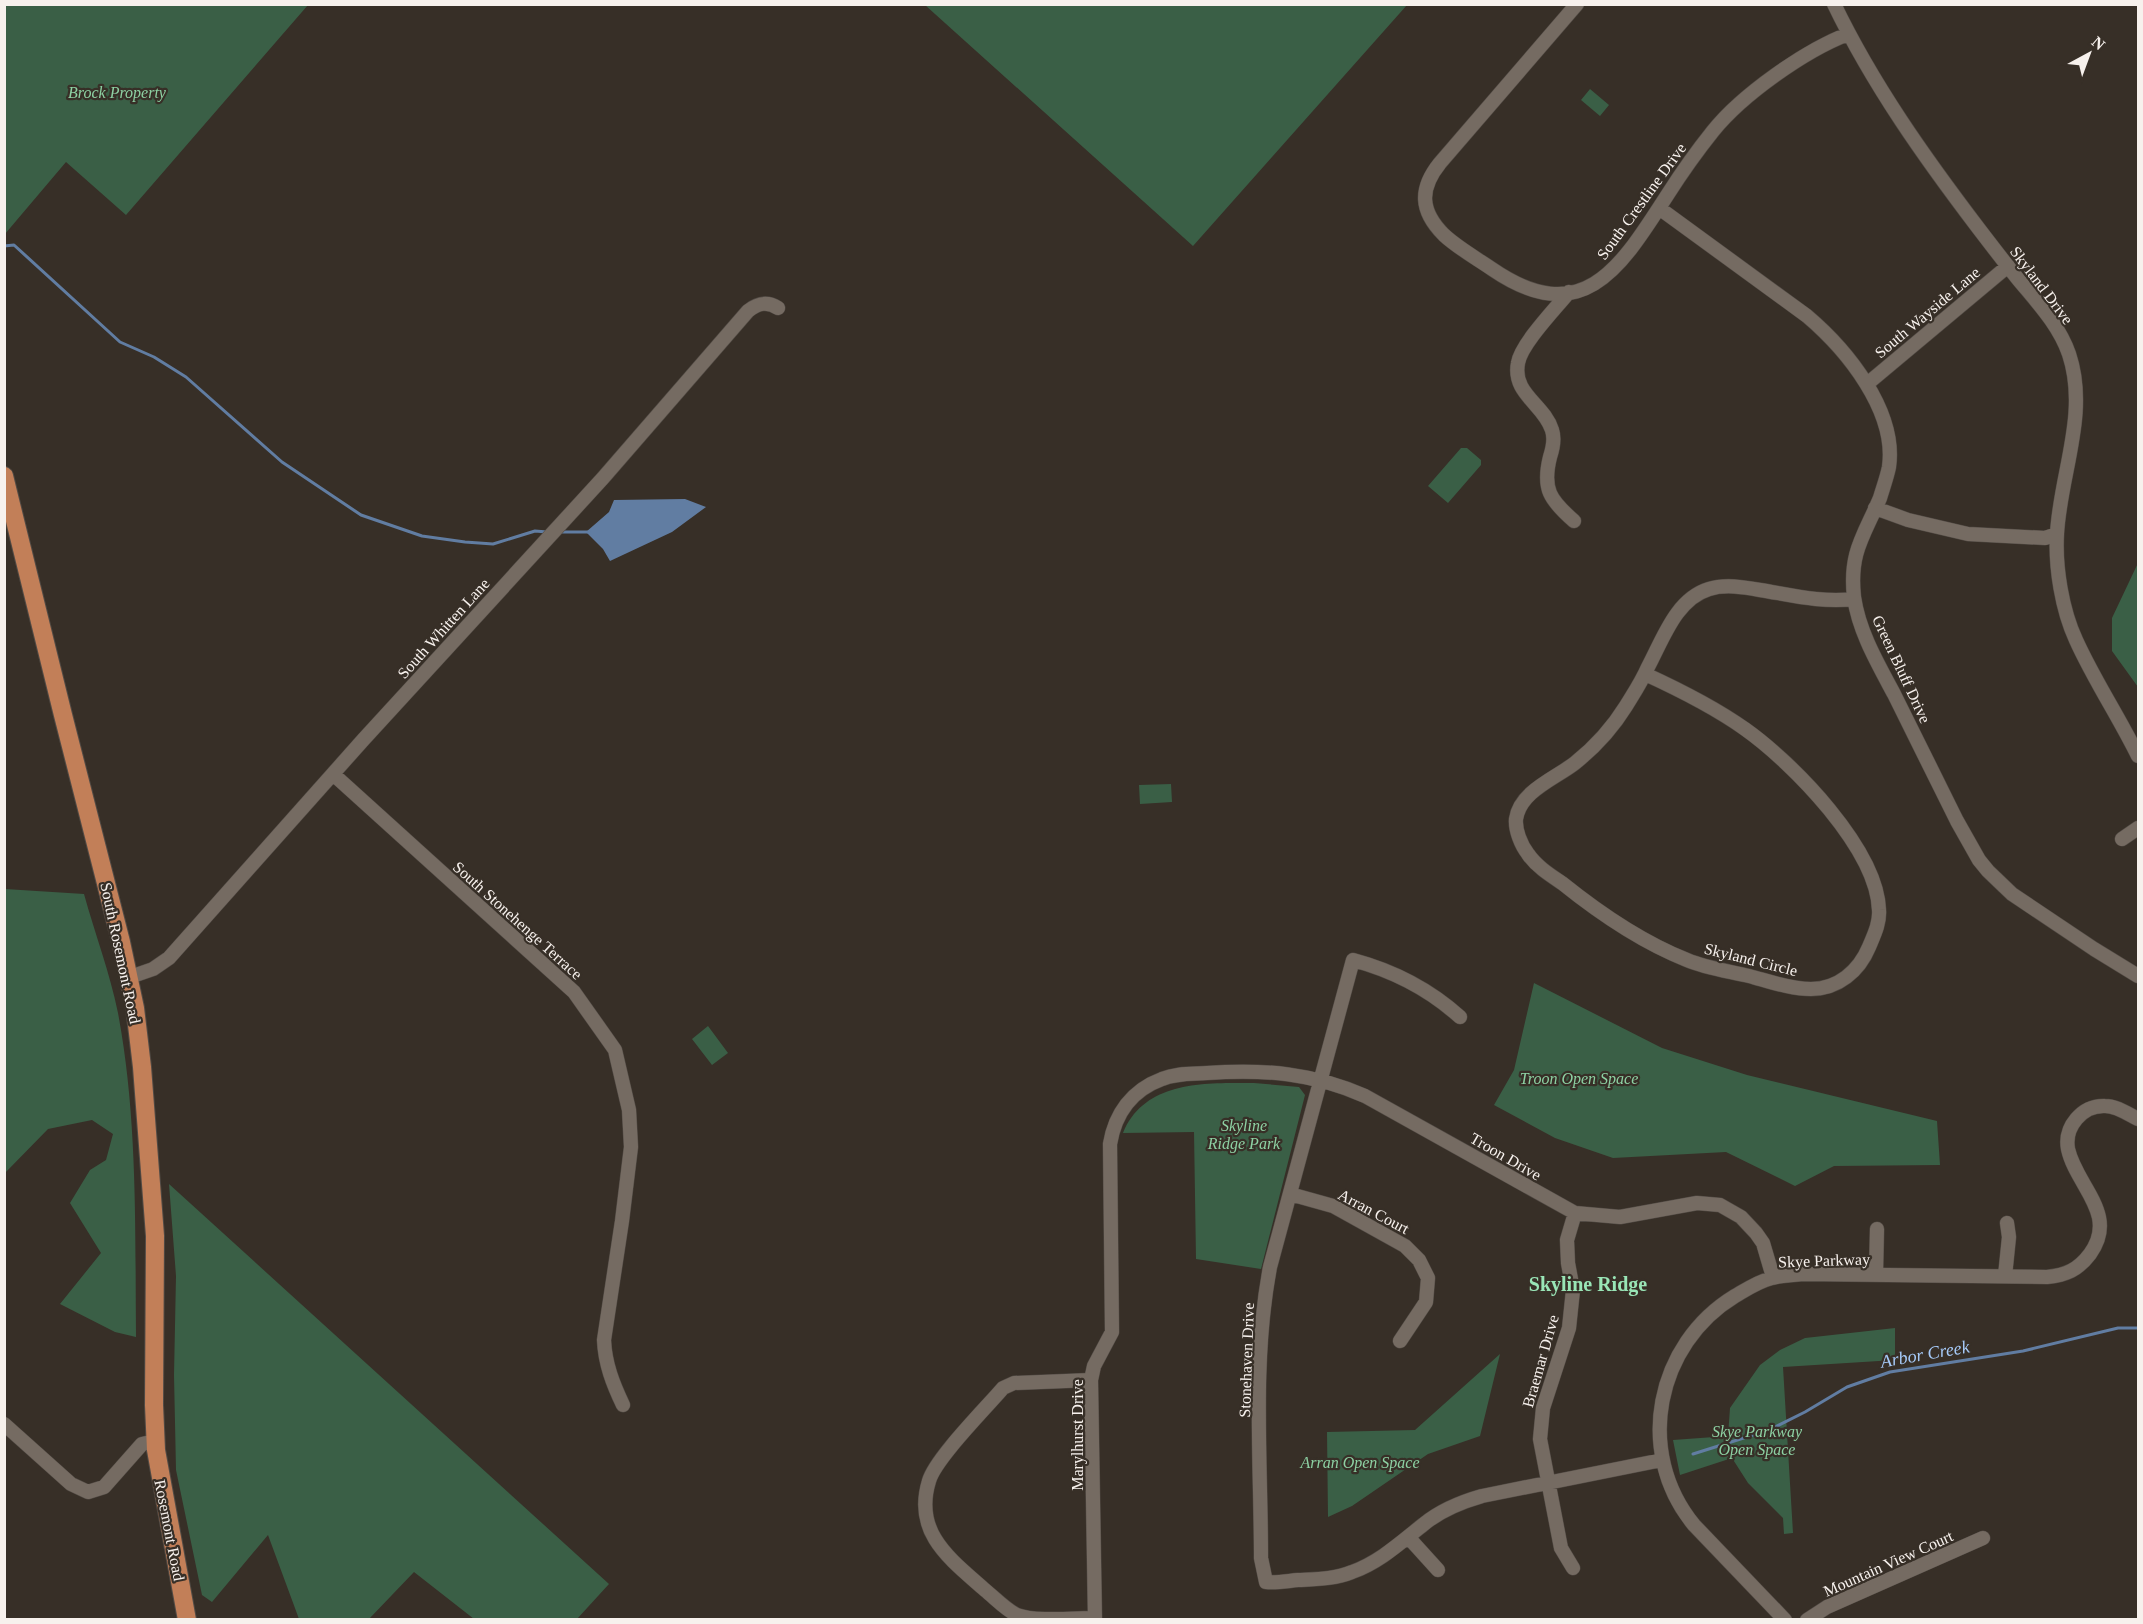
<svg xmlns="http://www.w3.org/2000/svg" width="2143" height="1624" viewBox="0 0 2143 1624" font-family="'Times New Roman',serif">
<rect width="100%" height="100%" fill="#372f27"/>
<path fill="#3a5f46" d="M5,4H308V5L126,215L66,162L5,234Z
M925,5H1407L1193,246Z
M1590,89L1609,105L1600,116L1581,100Z
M1461,448H1467L1481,460V465L1448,503L1428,486Z
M2138,563V687L2112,651V618Z
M1171,784L1172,802L1140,804L1139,785Z
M5,889L84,894C95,934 110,973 118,1013C138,1119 135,1230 136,1337L115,1332L60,1304L101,1253L70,1203L90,1170L106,1160L113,1134L92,1120L48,1129L5,1173Z
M1534,983L1662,1048L1747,1075L1937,1121L1940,1165L1834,1166L1795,1186L1726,1152L1613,1158L1555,1138L1494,1105L1514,1070Z
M708,1026L728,1053L712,1065L692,1039Z
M1254,1083L1299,1087L1305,1095L1261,1269L1196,1259L1194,1132L1123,1133C1145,1080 1205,1083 1254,1083Z
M169,1184L609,1584L577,1619H474L414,1572L369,1619H299L268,1535L212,1602L202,1595L176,1470L174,1375L176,1276Z
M1895,1328V1360L1783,1367L1793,1533L1784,1534L1783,1518L1748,1483L1732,1458L1680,1475L1673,1440L1728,1436L1730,1408L1760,1365L1780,1350L1805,1338Z
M1500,1354L1480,1436L1428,1454L1352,1506L1328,1517L1327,1432L1415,1430Z"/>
<path fill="#617da2" d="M685,499L706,507L672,532L610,561L603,549L586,532L609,512L614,500Z"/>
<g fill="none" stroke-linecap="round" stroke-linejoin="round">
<path stroke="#617da2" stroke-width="3" d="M4,246L14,245L120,342L154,357L186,377L282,462L361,515L422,536L465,542L493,544L535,531L547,532
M560,532H589
M1693,1454L1769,1430L1805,1412L1847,1387L1890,1372L2023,1351L2118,1328H2138"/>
<defs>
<path id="minor" d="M1577,4L1440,163C1419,189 1420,211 1444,235C1458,248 1476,258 1492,269C1584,332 1622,265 1668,194C1682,172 1697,151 1713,131C1742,95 1804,51 1848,34
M1834,4C1873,85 1925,158 1979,229C1992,246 2005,263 2018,279C2037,302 2059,325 2069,354C2089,414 2060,474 2057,534C2055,567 2062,610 2076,640C2094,680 2119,717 2138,756
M1659,208L1807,316C1847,350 1897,411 1889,467C1887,477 1883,488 1880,498C1864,536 1849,552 1854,597C1859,632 1878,664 1894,694C1915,737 1936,779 1957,821L1979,860L1988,871L2012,894L2094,949L2138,976
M1569,292C1556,308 1521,344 1518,363C1512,394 1544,404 1552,430C1555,439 1553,448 1550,457C1542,489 1550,500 1574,521
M1867,384L2008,266
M1875,508L1908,520L1968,534L2045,538L2057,534
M1645,674C1680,690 1714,707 1745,729C1793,763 1877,849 1879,910C1880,923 1874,935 1869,947C1859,971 1838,989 1811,989C1790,989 1768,981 1749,976C1728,971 1706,968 1687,960C1644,943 1598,912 1562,883C1550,875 1536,866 1528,854C1521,845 1515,830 1516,819C1520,791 1556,778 1575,763C1595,747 1613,727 1626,706C1634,693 1642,681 1648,667C1663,639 1676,599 1709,589C1725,584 1743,587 1760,590C1791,595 1822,603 1854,599
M333,774L574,992L615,1050L629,1110L631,1147L622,1221L604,1340C605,1364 613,1384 623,1405
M2122,839L2138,828
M130,977L153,969L169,958L363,740L603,478L748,311C758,303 767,301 778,308
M1460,1017C1429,989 1394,971 1353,960L1270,1267C1252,1362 1261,1461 1261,1558L1266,1582C1277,1583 1287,1581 1298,1580C1316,1579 1335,1579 1352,1572C1380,1562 1401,1542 1424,1524C1441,1510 1461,1502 1482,1496L1662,1460
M1290,1194L1333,1206L1405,1246L1419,1260L1428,1278L1426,1302L1400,1341
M1876,1274L1877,1229
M2005,1276L2009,1237L2007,1223
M1091,1380L1014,1383L1003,1388C986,1408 935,1459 929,1481C913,1533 950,1559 985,1590C995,1598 1006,1610 1017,1615C1035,1622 1075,1618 1095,1618
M4,1424L71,1484L88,1492L104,1487L142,1444L155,1441
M1409,1538L1438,1570
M1573,1568L1561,1548L1540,1439L1543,1408L1569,1328L1573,1290L1568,1263L1567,1240L1575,1213
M1095,1620L1091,1380L1094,1366L1112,1332L1110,1144C1115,1114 1132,1090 1162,1079C1176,1073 1192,1074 1207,1073C1264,1069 1313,1073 1365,1096L1575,1213L1620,1217L1697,1203L1720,1205L1741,1217L1756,1233L1763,1243L1773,1277
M1785,1620L1694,1525C1634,1452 1656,1344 1735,1296C1747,1289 1759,1281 1772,1278C1782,1275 1794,1275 1804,1274L2047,1277C2066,1275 2078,1270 2090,1254C2119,1214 2076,1186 2068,1149C2064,1127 2082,1105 2105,1106C2117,1106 2128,1114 2138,1119
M1807,1620L1827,1607L1983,1538"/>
<path id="major" d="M4,476L63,715L121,942L135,1008L142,1067L155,1236L154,1405L156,1450L187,1620"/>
</defs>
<use href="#minor" stroke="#524b45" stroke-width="15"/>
<use href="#major" stroke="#524b45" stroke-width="20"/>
<use href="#minor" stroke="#756b62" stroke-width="14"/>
<use href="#major" stroke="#c27f58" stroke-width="18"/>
</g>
<g text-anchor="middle" stroke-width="4.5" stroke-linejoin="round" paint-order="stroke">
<g font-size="16" font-style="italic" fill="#8dd1a3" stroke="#372f27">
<text x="117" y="98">Brock Property</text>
<text x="1579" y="1084">Troon Open Space</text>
<text x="1244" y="1131">Skyline<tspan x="1244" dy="18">Ridge Park</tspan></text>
<text x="1757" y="1437">Skye Parkway<tspan x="1757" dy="18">Open Space</tspan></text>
<text x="1360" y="1468">Arran Open Space</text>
</g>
<g font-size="16" fill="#f7f1ed" stroke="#372f27">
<text transform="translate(1641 201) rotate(-54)" y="6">South Crestline Drive</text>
<text transform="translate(2042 285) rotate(53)" y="6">Skyland Drive</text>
<text transform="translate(1927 312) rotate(-40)" y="6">South Wayside Lane</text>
<text transform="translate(443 628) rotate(-48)" y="6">South Whitten Lane</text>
<text transform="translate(1902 669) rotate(65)" y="6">Green Bluff Drive</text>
<text transform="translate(518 920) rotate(42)" y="6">South Stonehenge Terrace</text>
<text transform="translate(121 953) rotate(78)" y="6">South Rosemont Road</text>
<text transform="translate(1751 959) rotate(14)" y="6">Skyland Circle</text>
<text transform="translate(1506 1156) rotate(30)" y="6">Troon Drive</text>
<text transform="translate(1374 1211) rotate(28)" y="6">Arran Court</text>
<text transform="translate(1824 1260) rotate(-2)" y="6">Skye Parkway</text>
<text transform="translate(1246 1360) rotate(-88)" y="6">Stonehaven Drive</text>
<text transform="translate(1540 1361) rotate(-74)" y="6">Braemar Drive</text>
<text transform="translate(1077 1435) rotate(-90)" y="6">Marylhurst Drive</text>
<text transform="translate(170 1530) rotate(79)" y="6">Rosemont Road</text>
<text transform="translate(1888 1563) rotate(-24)" y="6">Mountain View Court</text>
</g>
<g font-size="18" font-style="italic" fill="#a6caf8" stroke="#372f27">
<text transform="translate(1925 1354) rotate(-10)" y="6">Arbor Creek</text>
</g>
<g font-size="20" font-weight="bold" fill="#99e5b6" stroke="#372f27">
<text x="1588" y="1291">Skyline Ridge</text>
</g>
</g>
<rect width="2143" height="1624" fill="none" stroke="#f7f1ed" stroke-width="12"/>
<g transform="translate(2089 54) rotate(41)" stroke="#372f27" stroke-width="4.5" paint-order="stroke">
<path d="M0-4.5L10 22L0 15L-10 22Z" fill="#f7f1ed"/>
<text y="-9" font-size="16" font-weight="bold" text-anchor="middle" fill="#f7f1ed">N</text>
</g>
</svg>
